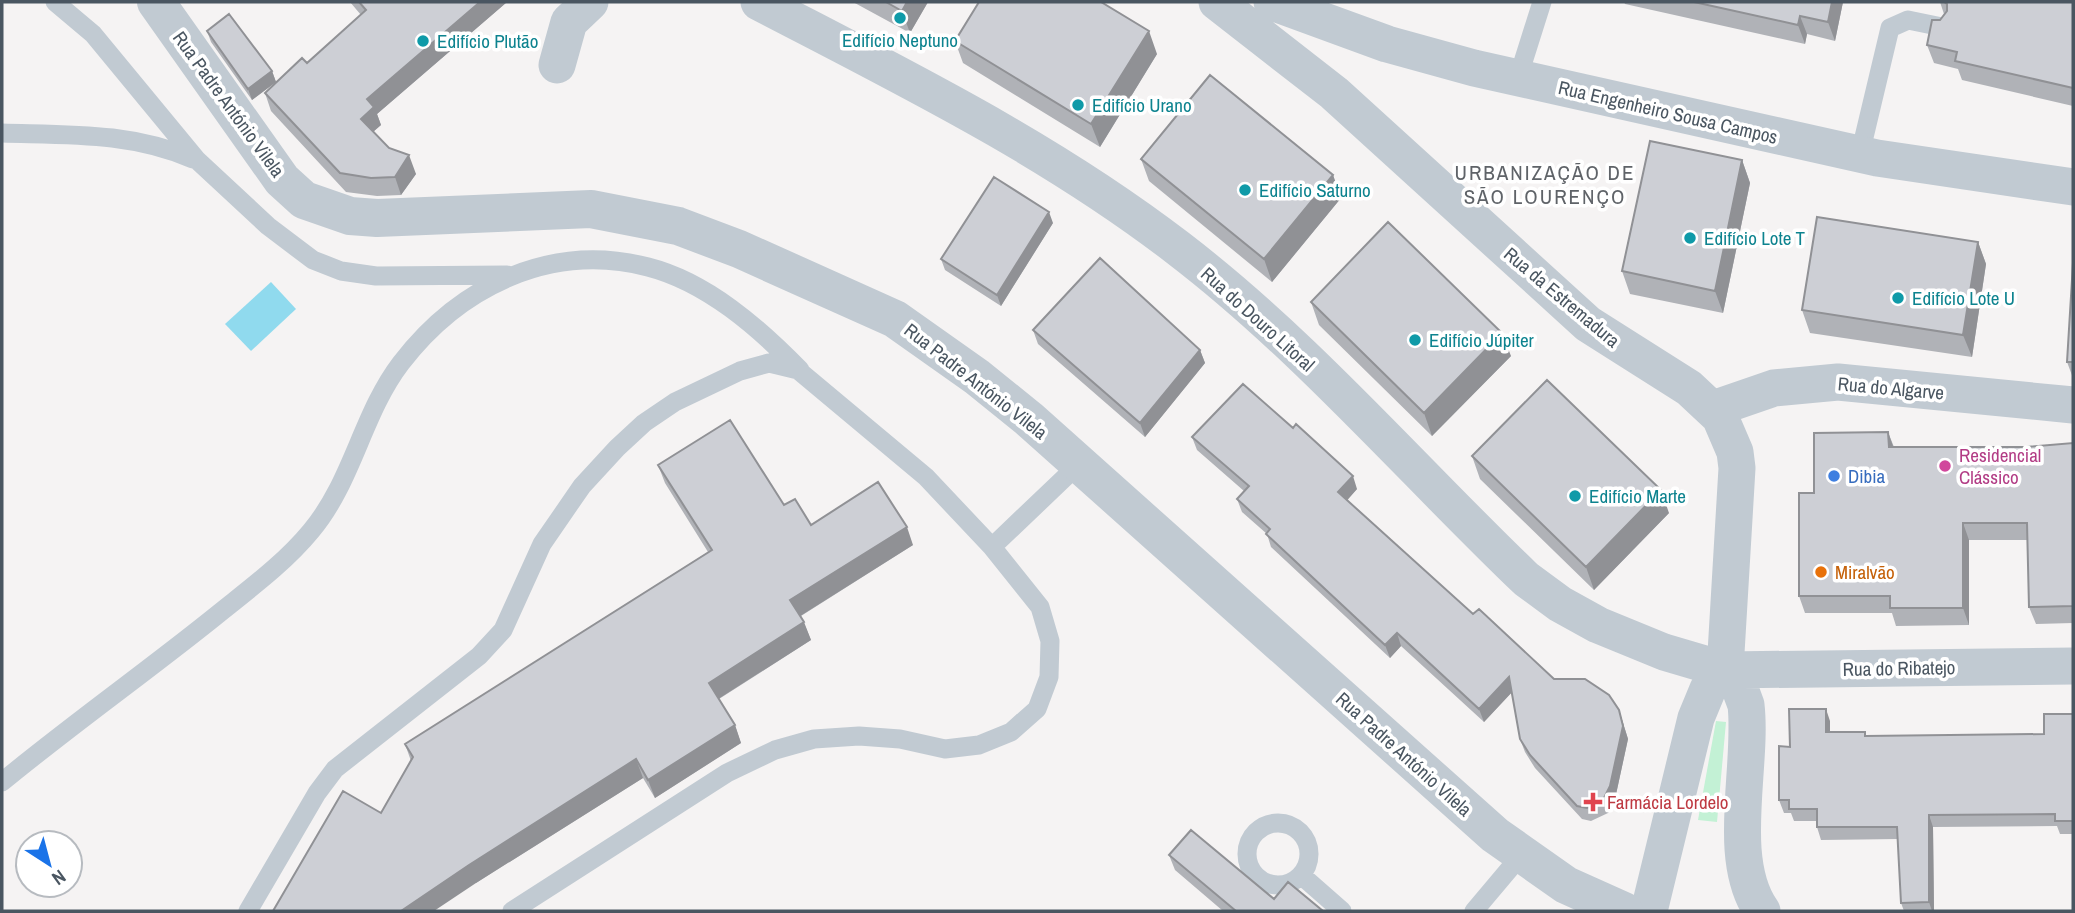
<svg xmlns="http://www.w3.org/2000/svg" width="2075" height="913" viewBox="0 0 2075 913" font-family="'Archivo Narrow',sans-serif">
<rect width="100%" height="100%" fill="#f5f3f3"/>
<path fill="#c3f1d5" d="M1716,721L1726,722L1717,822L1698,820Z"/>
<path fill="#90daee" d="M271,282L296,309L251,351L225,324Z"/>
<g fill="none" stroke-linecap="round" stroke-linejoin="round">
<path stroke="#c1cad2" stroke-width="19" d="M55,2L93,34L197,160L268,226L313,260L341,271L376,276L507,275
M1518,78L1542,2
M2,133C68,135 131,132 193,159
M1860,154L1890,28L1908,20L1942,27
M992,547L1079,464
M2,782C70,726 142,675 212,619C245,592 283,565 311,531C353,481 362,414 401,363C460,286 551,242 648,267C707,282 759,328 800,370
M1247 854a31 31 0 1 1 62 0a31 31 0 1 1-62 0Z
M1301,875L1342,911
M248,911L317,793L335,769L479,656L503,630L542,544L582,486L617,448L644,423L675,402L740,371L769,363L798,370L926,477L992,547L1040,607L1050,641L1049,677L1037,709L1011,732L979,745L945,749L900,739L859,736L814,739L775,750L727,773L512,911
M1474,911L1522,854"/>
<path stroke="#c1cad2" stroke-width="37" d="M759,2C903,77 1048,148 1178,248C1305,345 1411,469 1526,579L1560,604L1598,625L1664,652L1725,670L2073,666
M1217,2L1334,93L1588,324L1689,388L1720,417L1735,452L1737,468L1725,670L1708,689L1696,718L1649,911
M1272,2L1387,44L1474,68L1877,158L2073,187
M557,65L569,22L590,2
M1713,409L1774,388L1838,382L2073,405
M1725,670L1739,686L1746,705C1753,766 1725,859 1762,911"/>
<path stroke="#c1cad2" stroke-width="38" d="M156,2L282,180L304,200L350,216L377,218L591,209L678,226L739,249L895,319L977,377L1029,419L1495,835L1566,885L1624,911"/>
</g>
<path fill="#b0b2b7" d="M350,2H507L377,114L381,125L373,132L416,174L401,195L377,196L346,192L271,111L265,93L307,63L361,15Z
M853,2H928L910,33Z
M1624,2H1843L1835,41L1807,34L1805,44L1625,4Z
M1940,2H2073V106L1962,80L1958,69L1934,63L1927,45L1940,20L1944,14Z
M207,31L272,71L276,82L252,100L211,42Z
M955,41L1157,54L1100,147L963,63Z
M1141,159L1333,175L1341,198L1272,282L1149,181Z
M1742,160L1750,183L1723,313L1630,294L1622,271Z
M1053,223L1001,306L945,270L941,259Z
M1978,242L1986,264L1972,357L1810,333L1802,310Z
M2073,263V378L2067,362Z
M1311,302L1511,356L1432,436L1319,325Z
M1033,330L1200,350L1205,363L1145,437L1038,344Z
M1888,432L1894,447H2026L2073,443V623L2036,624L2029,607L2028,540H1969V625L1896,626L1892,613H1805L1799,596L1814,493Z
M1192,437L1357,489L1347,500L1473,614L1554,679L1619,710L1628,739L1615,799L1608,813L1591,821L1582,819L1535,768L1525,752L1520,739L1512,692L1484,722L1401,646L1390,658L1271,547L1267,534L1242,512L1237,499L1244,491L1197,450Z
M1472,456L1669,513L1594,590L1480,479Z
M658,465L784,505L811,525L913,545L801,616L811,640L719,699L735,725L741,743L655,798L643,778L476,883L381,813L411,761L405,744L708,552L665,483Z
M2073,714V834H2060L2057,826L1933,827L1934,911H1904L1901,903L1898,839L1821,840L1817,827V821H1794L1791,813H1784L1779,800L1790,747L1830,721V732L1866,736L2044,734Z
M1169,855L1274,899L1323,911H1223L1175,870Z"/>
<path fill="#909195" d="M480,2H507L377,114L381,125L367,137L361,119L367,99Z
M907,2H928L910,33L902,11Z
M1832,2H1843L1835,41L1828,22Z
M1800,16L1807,34L1805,44L1798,25Z
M1149,31L1157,54L1100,147L1091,124Z
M272,71L276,82L252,100L248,89Z
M409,155L416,174L401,195L395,177Z
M1742,160L1750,183L1723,313L1715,291Z
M1333,175L1341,198L1272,282L1264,259Z
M1049,212L1053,223L1001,306L997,295Z
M1978,242L1986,264L1972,357L1963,335Z
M1502,333L1511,356L1432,436L1424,413Z
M1200,350L1205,363L1145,437L1140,423Z
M1888,432L1894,449L1889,447Z
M1353,476L1357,489L1343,505L1338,492Z
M1661,490L1669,513L1594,590L1586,567Z
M1963,523L1969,540V625L1963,608Z
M907,527L913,545L797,618L790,600Z
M804,622L811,640L715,701L709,683Z
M1397,633L1401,646L1390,658L1385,645Z
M1509,677L1514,690L1484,722L1479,709Z
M1826,709L1830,721V745L1826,732Z
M1619,710L1628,739L1615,799L1608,813L1603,800Z
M735,725L741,743L655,798L648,780Z
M636,759L643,778L476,883L434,911H401L469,865Z
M1929,815L1933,827L1934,911H1932L1929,902Z"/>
<path fill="#cdcfd5" stroke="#909195" stroke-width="2" d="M359,2H480L367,99L374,107L361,119L389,148L409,155L395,177L371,178L340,173L265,93L302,58L307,63L366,10Z
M886,2H907L902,11Z
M979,2H1101L1149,31L1091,124L955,41Z
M1694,2H1832L1828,22L1800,16L1798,25Z
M1944,2H2073V88L1955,61L1957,52L1927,45L1932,20H1940L1947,11V4Z
M229,14L272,71L248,89L207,31Z
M1210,75L1333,175L1264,259L1141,159Z
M1650,141L1742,160L1715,291L1622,271Z
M994,177L1049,212L997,295L941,259Z
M1817,217L1978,242L1963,335L1802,310Z
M1388,222L1502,333L1424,413L1311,302Z
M1100,258L1200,350L1140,423L1033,330Z
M2073,263V362H2067Z
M1547,380L1661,490L1586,567L1472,456Z
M1243,384L1293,428L1296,424L1353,476L1338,492L1473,614L1479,609L1554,679H1585L1609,695L1619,710L1623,726L1610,786L1603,800L1587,808L1577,806L1530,755L1520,739L1509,677L1479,709L1397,633L1385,645L1266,534L1270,529L1237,499L1249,486L1192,437Z
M730,420L784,505L795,499L811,525L878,482L907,527L790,600L804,622L709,683L735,725L648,780L636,759L469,865L401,911H273L343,791L381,813L413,757L405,744L712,550L658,465Z
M1888,432L1889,447H2026L2073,443V606L2029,607L2027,523H1963V608H1890V596H1799V493H1814V433Z
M1789,709H1826V732H1865V736L2044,734V714H2073V821H2055V814L1929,815V902L1901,903L1897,827H1817V809H1789V800H1779V746L1790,747Z
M1191,830L1274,899L1288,882L1323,911H1236L1169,855Z"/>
<g fill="#0f9aa8" stroke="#fff" stroke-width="2.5">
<circle cx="900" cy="18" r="7"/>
<circle cx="423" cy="41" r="7"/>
<circle cx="1078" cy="105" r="7"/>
<circle cx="1245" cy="190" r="7"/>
<circle cx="1690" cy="238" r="7"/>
<circle cx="1898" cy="298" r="7"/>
<circle cx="1415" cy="340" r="7"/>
<circle cx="1575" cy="496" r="7"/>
</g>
<circle fill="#d1479c" stroke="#fff" stroke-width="2.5" cx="1945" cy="466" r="7"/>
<circle fill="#3f7fe0" stroke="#fff" stroke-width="2.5" cx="1834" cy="476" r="7"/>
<circle fill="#e8710a" stroke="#fff" stroke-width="2.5" cx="1821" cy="572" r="7"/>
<path fill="#e0444e" stroke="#fff" stroke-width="2.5" d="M1589.5 791.5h7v7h7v7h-7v7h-7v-7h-7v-7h7z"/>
<g text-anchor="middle" stroke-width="7" stroke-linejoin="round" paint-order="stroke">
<g font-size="19" fill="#0d838f" stroke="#fff" text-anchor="start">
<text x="900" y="47" text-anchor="middle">Edifício Neptuno</text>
<text x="437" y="48">Edifício Plutão</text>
<text x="1092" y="112">Edifício Urano</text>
<text x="1259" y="197">Edifício Saturno</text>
<text x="1704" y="245">Edifício Lote T</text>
<text x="1912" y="305">Edifício Lote U</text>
<text x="1429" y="347">Edifício Júpiter</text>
<text x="1589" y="503">Edifício Marte</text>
</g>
<g font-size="19" fill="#4a5661" stroke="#fff">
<text transform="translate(229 104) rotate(54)" y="7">Rua Padre António Vilela</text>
<text transform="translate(1668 112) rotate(13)" y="7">Rua Engenheiro Sousa Campos</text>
<text transform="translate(1562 297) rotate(40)" y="7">Rua da Estremadura</text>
<text transform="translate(1258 319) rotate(42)" y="7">Rua do Douro Litoral</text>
<text transform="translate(976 381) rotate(38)" y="7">Rua Padre António Vilela</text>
<text transform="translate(1891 388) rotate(5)" y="7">Rua do Algarve</text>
<text transform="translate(1899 668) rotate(-1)" y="7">Rua do Ribatejo</text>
<text transform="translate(1404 754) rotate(42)" y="7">Rua Padre António Vilela</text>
</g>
<g font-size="19" fill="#b23c85" stroke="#fff" text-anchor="start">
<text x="1959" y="462">Residencial<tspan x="1959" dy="22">Clássico</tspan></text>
</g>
<g font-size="19" fill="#366cbe" stroke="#fff" text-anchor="start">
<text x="1848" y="483">Dibia</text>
</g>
<g font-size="19" fill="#c56008" stroke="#fff" text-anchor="start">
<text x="1835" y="579">Miralvão</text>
</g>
<g font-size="19" fill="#be3a42" stroke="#fff" text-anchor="start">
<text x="1607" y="809">Farmácia Lordelo</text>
</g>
<g font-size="21" letter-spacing="2" fill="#5f6368" stroke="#fff">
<text x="1545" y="180">URBANIZAÇÃO DE<tspan x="1545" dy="24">SÃO LOURENÇO</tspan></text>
</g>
</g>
<rect width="2075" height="913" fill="none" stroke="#4a5661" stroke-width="7"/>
<g transform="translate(49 864) rotate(144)"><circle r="33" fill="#ffffff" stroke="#b7bbc0" stroke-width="2"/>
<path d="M0-5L12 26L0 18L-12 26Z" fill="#1a73e8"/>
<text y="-10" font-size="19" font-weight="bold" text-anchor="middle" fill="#4a5661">N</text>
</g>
</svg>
